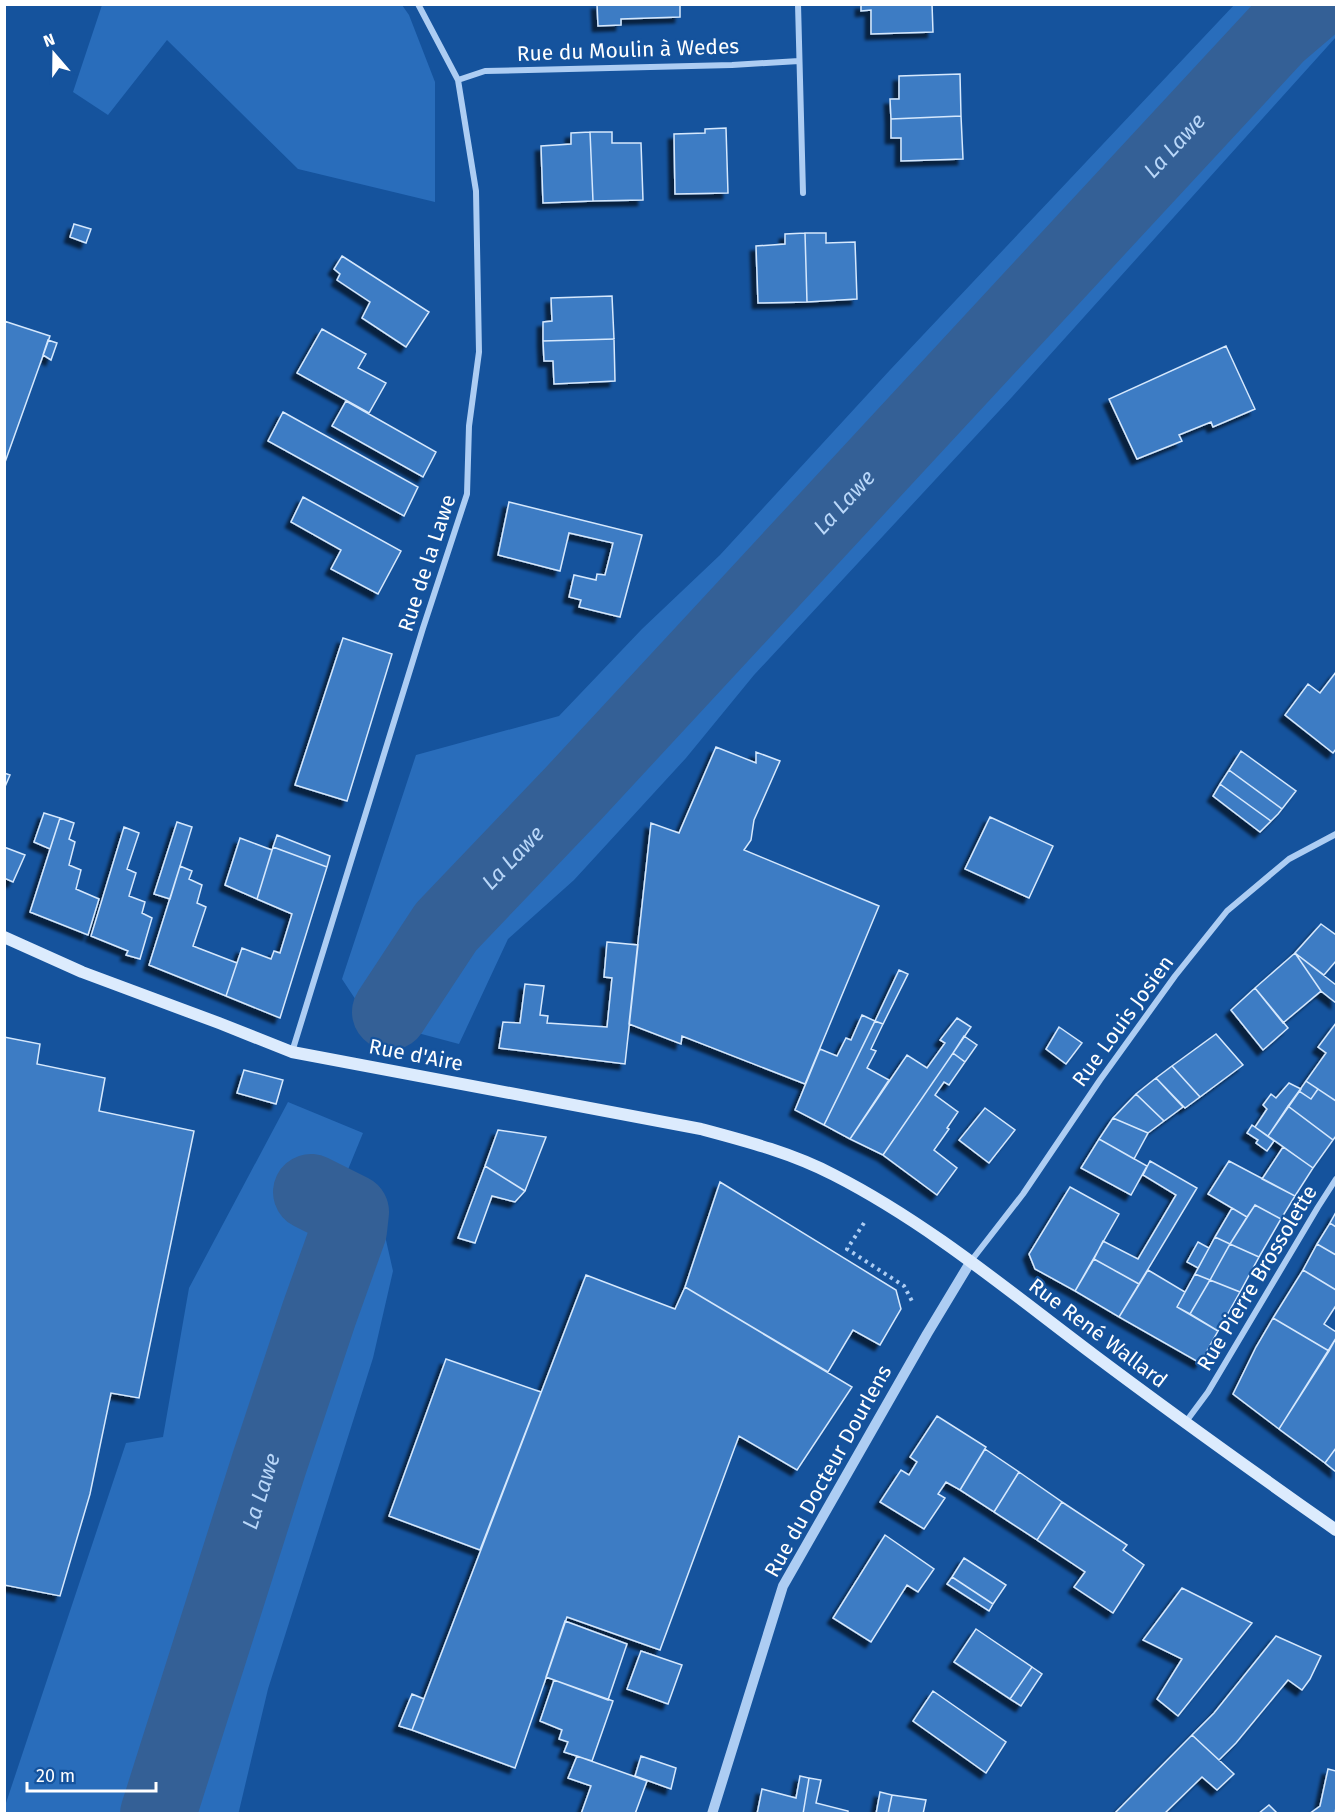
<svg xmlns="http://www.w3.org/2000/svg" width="1341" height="1818" viewBox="0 0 1341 1818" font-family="'Fira Sans',sans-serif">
<defs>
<filter id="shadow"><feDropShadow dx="-5.5" dy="5.5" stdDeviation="1.5" flood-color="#0009"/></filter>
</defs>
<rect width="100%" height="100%" fill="#15539d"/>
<path fill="#296dbb" d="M1235,4L1336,5V37L1012,397L754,675L686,758L574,880L508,939L459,1044L369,1020L342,979L416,755L559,716L642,629L720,555L890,370Z
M102,5H402L409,15L435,82V202L298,169L167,40L108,115L73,92Z
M288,1102L363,1133L333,1206L383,1227L393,1271L373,1358L268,1689L239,1811L238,1814L5,1813V1806L126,1443L163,1437L189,1288Z"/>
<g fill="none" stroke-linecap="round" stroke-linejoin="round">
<g stroke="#346096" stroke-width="76">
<path id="s1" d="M390,1012L446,927L573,794L1278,33L1312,4"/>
<path id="s2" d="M158,1814L269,1464L319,1314L349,1230L351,1212L311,1192"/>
</g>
</g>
<path fill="#3e7cc4" stroke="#d5e8fd" stroke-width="1.5" filter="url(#shadow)" d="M597,4H680V17L621,19V25L598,26Z
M861,4H932L933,32L871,34V10L861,11Z
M960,74L961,116L891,119L890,99H899V76Z
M961,116L963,159L901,161V138H891V119Z
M726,128L728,193L675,194L674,134L705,133V129Z
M590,132L593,201L543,203L541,146L571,144V133Z
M590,132H612V143H641L643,200L593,201Z
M74,224L91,229L86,243L70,237Z
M805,233L807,302L758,303L756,246L785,244V234Z
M805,233H826V243L855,242L857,299L807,302Z
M342,256L429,312L406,347L362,318L370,302L337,280L340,274L334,269Z
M612,296L614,339L543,341V322L552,321L551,298Z
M4,321L50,336L4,465Z
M322,329L366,354L358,368L386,383L369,413L297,373Z
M614,339L615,381L554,384L553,361H544L543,341Z
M48,340L57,343L51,360L43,355Z
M1226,346L1255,409L1213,427L1211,422L1179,435L1182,441L1137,459L1109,399Z
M346,401L436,452L423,477L332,426Z
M283,412L418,487L404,516L268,441Z
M303,497L401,551L378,594L331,569L341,550L291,522Z
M509,502L642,535L620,617L579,607L581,600L569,597L574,575L596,580L597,574L605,575L613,543L569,533L560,571L498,555Z
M343,638L392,654L347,801L295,785Z
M1336,672V749L1333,753L1285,715L1308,684L1320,693Z
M716,747L756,763V752L780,761L754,820L751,840L744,850L879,906L805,1084L682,1036L681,1044L629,1024L651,823L679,833Z
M1241,751L1296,791L1282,809L1229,770Z
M1229,770L1282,809L1278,814L1271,821L1220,784Z
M4,773L10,775L4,789Z
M1220,784L1271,821L1260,832L1213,796Z
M44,813L60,818L50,849L34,842Z
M990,817L1053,846L1029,898L965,869Z
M60,818L74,823L69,839L75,842L69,865L81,870L76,889L99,899L88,935L30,912Z
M177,822L192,827L170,899L154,894Z
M124,827L139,833L127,869L136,873L129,896L145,902L142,913L152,918L140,959L126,955L128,951L91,936Z
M277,835L330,856L327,867L273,847Z
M240,838L272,850L257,899L225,885Z
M4,847L25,855L13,882L4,878Z
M273,847L327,867L280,1018L226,996L242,948L271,959L274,951L280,953L292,914L257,899Z
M180,866L192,871L189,879L202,885L197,903L206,907L193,946L237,963L226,996L149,965Z
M1321,924L1336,935V961L1324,975L1295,953Z
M607,942L638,945L625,1064L499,1048L503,1022L520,1023L525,984L544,986L540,1015L548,1016L547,1023L607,1027L612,978L604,977Z
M1295,953L1321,991L1283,1023L1255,988Z
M1295,953L1336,985V1003L1321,991Z
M899,970L908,974L883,1024L875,1021Z
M1255,988L1288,1028L1263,1050L1231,1010Z
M862,1015L875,1021L824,1125L795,1110L820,1049L837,1056L846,1038L851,1040Z
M957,1018L971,1027L883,1155L850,1139L907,1055L927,1068L945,1043L940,1040Z
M875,1021L883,1024L871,1049L876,1051L867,1068L889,1080L850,1139L824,1125Z
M1336,1023V1101L1306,1081L1326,1053L1318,1047Z
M1059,1027L1082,1043L1066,1064L1046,1049Z
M1216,1034L1243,1065L1200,1097L1172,1066Z
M964,1036L977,1045L965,1062L953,1053Z
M4,1037L40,1044L37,1064L105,1078L99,1111L194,1131L139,1398L111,1393L90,1494L60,1596L4,1585Z
M953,1053L965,1062L949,1085L944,1082L935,1095L958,1112L947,1128L949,1129L934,1150L957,1168L937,1195L883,1155Z
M1172,1066L1200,1097L1185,1108L1156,1078Z
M244,1070L283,1080L276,1104L237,1093Z
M1156,1078L1183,1107L1164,1121L1136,1094Z
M1306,1081L1318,1089L1311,1099L1299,1091Z
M1289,1083L1301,1089L1268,1136L1255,1127L1267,1109L1263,1105L1271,1094L1276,1098Z
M1318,1089L1336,1101V1136L1333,1140L1288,1106L1299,1091L1311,1099Z
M1136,1094L1164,1121L1148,1133L1113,1118Z
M1288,1106L1333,1140L1313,1168L1268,1136Z
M985,1108L1015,1130L989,1163L959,1140Z
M1113,1118L1148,1133L1134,1159L1099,1139Z
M1252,1125L1274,1141L1267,1151L1256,1143L1258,1140L1247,1133Z
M498,1130L546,1137L525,1191L485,1166Z
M1099,1139L1147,1166L1131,1195L1081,1168Z
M1283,1147L1313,1168L1295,1196L1262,1179Z
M1150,1161L1197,1188L1139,1284L1094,1259L1103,1241L1138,1259L1176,1195L1143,1175Z
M1229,1161L1295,1196L1281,1219L1255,1205L1247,1217L1208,1194Z
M485,1166L525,1191L515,1202L492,1196L475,1243L458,1238Z
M720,1182L896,1290L901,1309L880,1345L853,1330L828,1372L685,1287Z
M1070,1187L1119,1214L1075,1291L1035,1269L1029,1254Z
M1255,1205L1281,1219L1259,1257L1230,1244Z
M1232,1208L1247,1217L1230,1244L1215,1237Z
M1336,1212V1227L1330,1223Z
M1330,1223L1336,1227V1255L1317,1244Z
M1215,1237L1230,1244L1210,1280L1195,1274Z
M1198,1242L1209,1248L1198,1268L1187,1262Z
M1230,1244L1259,1257L1240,1292L1210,1280Z
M1317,1244L1336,1255V1290L1303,1270Z
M1094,1259L1139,1284L1119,1317L1075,1291Z
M1148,1270L1185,1292L1177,1307L1218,1331L1200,1363L1119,1317Z
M1303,1270L1336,1290V1308L1335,1307L1324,1324L1336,1332V1338L1329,1351L1273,1318Z
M1195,1274L1210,1280L1190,1314L1177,1307Z
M586,1275L675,1309L685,1287L852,1387L797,1470L739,1436L660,1650L567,1617L515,1768L412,1730Z
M1210,1280L1240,1292L1218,1331L1190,1314Z
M1273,1318L1329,1351L1279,1429L1233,1394L1256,1347Z
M1336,1338V1448L1325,1463L1279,1429Z
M446,1359L541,1392L480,1550L389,1516Z
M937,1416L986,1447L960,1490L946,1482L938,1494L945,1498L924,1529L880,1502L901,1470L909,1475L917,1462L910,1457Z
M1336,1448V1472L1325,1463Z
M985,1449L1019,1472L994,1512L960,1490Z
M1019,1472L1062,1502L1037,1540L994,1512Z
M1062,1502L1127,1545L1123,1550L1144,1565L1113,1613L1074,1587L1085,1572L1037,1540Z
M885,1535L934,1569L918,1592L907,1585L871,1642L833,1618Z
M964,1558L1006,1585L993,1604L952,1577Z
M952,1577L993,1604L989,1611L947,1584Z
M1182,1588L1252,1623L1178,1716L1157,1699L1182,1659L1143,1640Z
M565,1621L627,1644L608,1700L546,1677Z
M976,1629L1032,1667L1010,1699L954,1662Z
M1276,1636L1321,1656L1310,1679L1302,1690L1288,1680L1236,1743L1219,1760L1192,1735L1214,1713Z
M641,1651L682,1665L668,1704L627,1689Z
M1032,1667L1042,1674L1021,1706L1010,1699Z
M554,1680L613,1701L592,1761L564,1752L568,1742L559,1739L562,1730L540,1721Z
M933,1691L1006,1742L986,1773L913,1721Z
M412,1694L424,1699L412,1730L399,1726Z
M1192,1735L1234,1774L1217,1790L1202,1777L1164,1814H1114Z
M577,1756L647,1781L635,1814H581L591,1786L568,1778Z
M641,1756L676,1768L671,1789L635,1776Z
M1328,1769L1336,1771V1807L1335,1814H1309L1320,1806Z
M800,1776L809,1778L803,1814H757L762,1789L796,1798Z
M809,1778L821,1780L816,1803L848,1811V1814H803Z
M880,1792L892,1795L888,1814H876Z
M892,1795L926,1800L923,1814H888Z
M1269,1805L1278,1814H1258Z"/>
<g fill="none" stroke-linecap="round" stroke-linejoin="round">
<path stroke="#adcdf3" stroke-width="4" stroke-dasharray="3 4.5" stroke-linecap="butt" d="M864,1223L847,1249L904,1286L913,1303"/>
<path stroke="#adcdf3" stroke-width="6" d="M798,4L803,193
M458,80L485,71L732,65L799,61
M292,1052L423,628L467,494L469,426L479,352L476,191L458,80L418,4
M971,1261L1023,1194L1100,1080L1175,976L1227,911L1289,859L1336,834
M1185,1423L1208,1392L1318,1207L1336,1179"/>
<path stroke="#adcdf3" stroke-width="10" d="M712,1814L783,1586L927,1334L971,1261"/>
<path stroke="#dcebfd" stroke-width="12" d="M4,937L82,972L219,1023L292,1052L701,1129C746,1141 792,1153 834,1175C928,1223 1010,1292 1094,1355C1174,1415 1255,1473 1336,1530"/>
</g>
<g text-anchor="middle" stroke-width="4.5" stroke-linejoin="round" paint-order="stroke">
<g font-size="21" fill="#fff" stroke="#15539d">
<text transform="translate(628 50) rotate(-2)" y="7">Rue du Moulin à Wedes</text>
<text transform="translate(427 563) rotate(-72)" y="7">Rue de la Lawe</text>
<text transform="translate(1123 1021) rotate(-54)" y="7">Rue Louis Josien</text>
<text transform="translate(416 1055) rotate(11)" y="7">Rue d'Aire</text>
<text transform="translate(1257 1278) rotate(-59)" y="7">Rue Pierre Brossolette</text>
<text transform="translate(1098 1333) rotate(37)" y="7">Rue René Wallard</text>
<text transform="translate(828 1471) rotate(-61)" y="7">Rue du Docteur Dourlens</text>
</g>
<g font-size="22" font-style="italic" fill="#b9d7f9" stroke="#15539d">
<text dy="8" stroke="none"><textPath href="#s1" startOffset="1170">La Lawe</textPath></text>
<text dy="8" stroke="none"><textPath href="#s1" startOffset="684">La Lawe</textPath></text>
<text dy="8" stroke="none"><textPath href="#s1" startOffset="198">La Lawe</textPath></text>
<text dy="8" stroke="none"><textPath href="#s2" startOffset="339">La Lawe</textPath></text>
</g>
</g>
<rect width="1341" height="1818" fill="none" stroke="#ffffff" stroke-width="12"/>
<g transform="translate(54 54) rotate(340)" stroke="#15539d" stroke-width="4.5" paint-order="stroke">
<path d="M0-4.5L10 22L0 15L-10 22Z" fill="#ffffff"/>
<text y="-9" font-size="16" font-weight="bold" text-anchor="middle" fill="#ffffff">N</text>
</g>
<path d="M27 1782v9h129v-9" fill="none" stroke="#ffffff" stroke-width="3"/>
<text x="36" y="1782" font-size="18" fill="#ffffff" stroke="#15539d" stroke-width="4.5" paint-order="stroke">20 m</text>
</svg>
